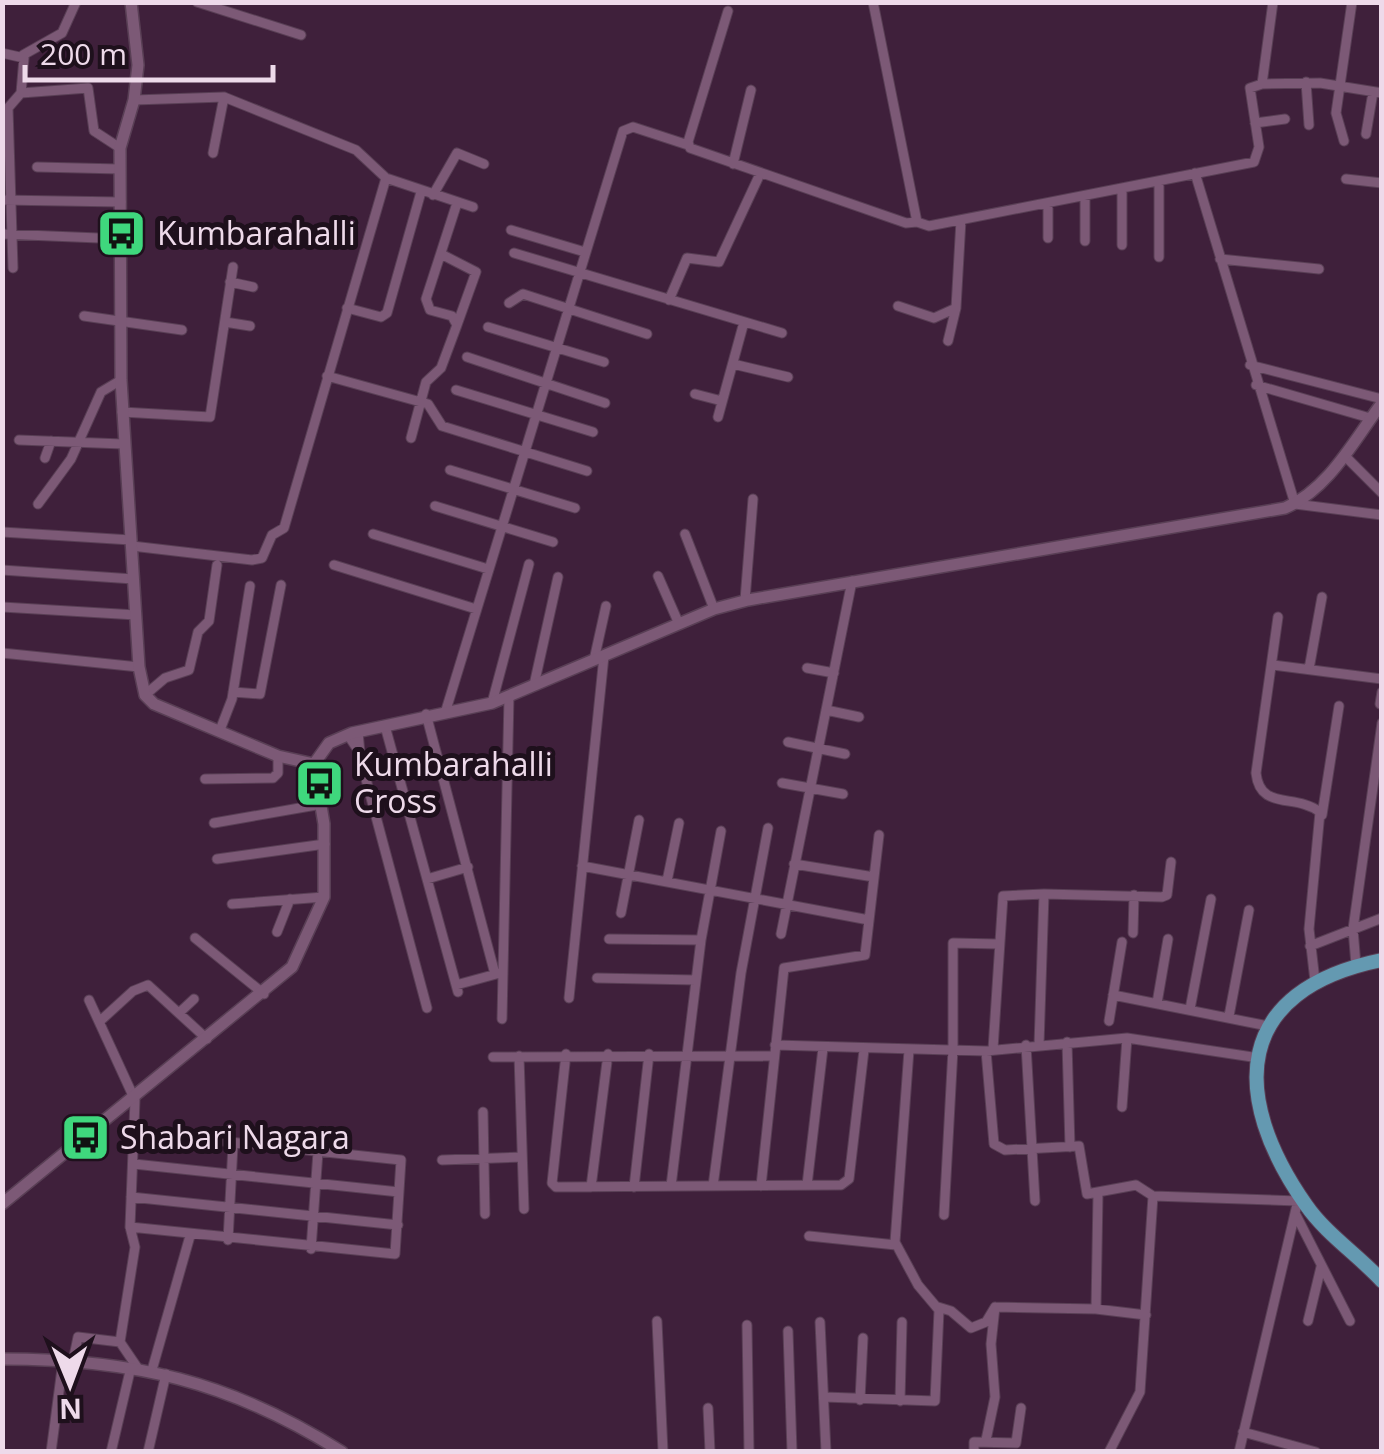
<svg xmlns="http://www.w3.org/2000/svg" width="1384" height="1454" viewBox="0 0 1384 1454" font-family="'Open Sans',sans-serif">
<rect width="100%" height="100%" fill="#3f203b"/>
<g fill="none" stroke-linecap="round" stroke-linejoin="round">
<defs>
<path id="minor" d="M197,2L301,35
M873,2L917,222L929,226L1254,162L1259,147L1250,88L1262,84L1273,2
M728,11L688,142L690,148L906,223L917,222
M2,53L24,58L21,93L8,108L13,268
M23,55L62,33L76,2
M1306,82L1309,125
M1262,84L1320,83L1382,93
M21,93L88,88L94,131L120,148
M134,100L224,97L356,150L386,178L473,207
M1255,123L1285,119
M1366,134L1373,92
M1344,141L1336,113L1352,2
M213,153L224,97
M733,164L751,90
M37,167L120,169
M1195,173L1295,504L1382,515
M1346,179L1382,183
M1159,181V257
M1122,190V245
M433,195L457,153L484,164
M2,200L121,202
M1048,205V238
M511,230L585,252
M2,234L123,239
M1085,241V198
M514,253L782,333
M441,254L476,272L457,325
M1220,259L1319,269
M230,282L253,287
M669,300L687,258L719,262L760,174
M509,303L523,294L647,334
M898,306L934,318L956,308
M347,308L381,317L387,313L421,192
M84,316L182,330
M225,322L250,326
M488,327L604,362
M948,341L956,308L961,220
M467,357L605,403
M733,364L788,377
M1250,365L1382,399
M327,376L428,404L442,426L587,471
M1256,385L1370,418
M456,390L593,432
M695,394L722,401
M122,412L210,417L233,267
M718,417L744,322
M411,438L426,382L441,368L457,325L452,316L430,310L426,299L457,203
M19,440L123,444
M1345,456L1382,493
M45,458L51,441
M450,470L575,508
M38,504L71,459L101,392L121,380
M435,506L553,542
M2,532L131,540
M373,534L488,569
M685,534L714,609
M132,546L252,560L262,558L272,535L284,528L386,178
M334,565L476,609
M2,570L133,579
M658,576L679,624
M745,600L753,499
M2,607L136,615
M1278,617L1256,773C1260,811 1295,793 1320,812L1309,929L1315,981
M2,653L139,667
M594,660L606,606
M1273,665L1382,679
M807,668L834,673
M1309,669L1322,597
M534,685L558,577
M233,692L260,694L281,585
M145,695L165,678L189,670L198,632L209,621L217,565
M492,703L529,564
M1380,704L1382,692
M446,710L623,131L633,127L688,145
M826,710L859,717
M426,714L495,974
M385,726L458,992
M220,730L232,699L250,586
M348,735L360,753L358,732
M788,742L845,754
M359,753L427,1008
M205,779L273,778L278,773V756
M782,783L843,794
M1322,815L1339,706
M214,823L322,804
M217,859L325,844
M794,864L874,877
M582,866L869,920
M427,879L468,867
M667,881L679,823
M232,904L324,897
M621,913L639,820
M277,932L290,899
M1133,933L1134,895
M781,934L852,581
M195,938L264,994
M609,939L701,940
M1310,946L1382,918
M1356,965L1353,929L1382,723
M597,978L696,980
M456,985L500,973
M1113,995L1268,1026
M569,998L604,656
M89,1000L135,1100L130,1227L395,1254L401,1160L136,1132
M1157,1003L1168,939
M1190,1009L1211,899
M179,1013L194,999
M1229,1016L1249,910
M502,1019L509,696
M1109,1021L1122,942
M99,1022L133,991L148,985L207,1039
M1067,1042L1070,1147
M775,1045L986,1051L1127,1038L1259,1058
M1026,1045L1035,1201
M1039,1045L1044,894L1162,897L1167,895L1171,862
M993,1049L1003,896L1044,894
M986,1051L994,1144L1005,1150L1079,1146L1087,1194L1136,1185L1153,1196L1298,1201
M566,1054L552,1183L556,1187L841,1185L849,1179L864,1050
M519,1056L524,1209
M493,1057L774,1056
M1122,1107L1127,1038
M483,1112L485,1214
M442,1160L522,1157
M134,1164L399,1192
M807,1185L823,1048
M671,1186L701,940L721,831
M713,1186L741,973L768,828
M761,1186L784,968L865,955L879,835
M591,1187L608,1054
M634,1187L649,1054
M1098,1194L1096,1309L1146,1315
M131,1197L398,1225
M1295,1213L1350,1321
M944,1215L953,1049V943L998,944
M130,1227L135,1247L120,1342L137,1367
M809,1236L896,1245
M228,1240L233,1145
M311,1249L318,1152
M938,1307L951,1311L971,1328L986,1322L995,1307L1096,1309
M657,1321L663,1452
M1308,1321L1321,1267
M820,1322L826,1452
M747,1325L749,1452
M788,1331L792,1452
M73,1361L78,1337L120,1342
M152,1370L190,1236
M824,1397L935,1401L939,1310L918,1285L895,1242L909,1050
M860,1400L863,1338
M900,1401L902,1322
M708,1408L710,1452
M1243,1432L1316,1452
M986,1440L995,1397L991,1344L995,1307
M51,1452L63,1361
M111,1452L131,1367
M148,1452L166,1374
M974,1452V1442L1016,1443L1021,1408
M1109,1452L1140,1392L1153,1196
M1239,1452L1299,1196"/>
<path id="tertiary" d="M131,2L138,65L134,100L120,148L121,380L139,667L145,695L154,704L278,756L314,764
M2,1204L292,967L324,897V824L314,764L329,743L352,733L492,703L714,609L748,600L1285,508C1329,489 1354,440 1382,403
M2,1359C133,1359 230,1381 342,1452"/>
<path id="primary" d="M1382,960C1233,990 1229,1095 1306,1205C1326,1234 1358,1255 1382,1281"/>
</defs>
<use href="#minor" stroke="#593f55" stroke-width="11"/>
<use href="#tertiary" stroke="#593f55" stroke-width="14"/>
<use href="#primary" stroke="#593f55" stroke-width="16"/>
<use href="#minor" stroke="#7c5976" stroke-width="9"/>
<use href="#tertiary" stroke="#7c5976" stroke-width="11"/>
<use href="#primary" stroke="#6499b1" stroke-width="14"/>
</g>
<defs>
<symbol id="bus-square" viewBox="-11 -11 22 22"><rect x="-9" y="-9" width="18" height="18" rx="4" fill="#3fd77d" stroke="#1e101c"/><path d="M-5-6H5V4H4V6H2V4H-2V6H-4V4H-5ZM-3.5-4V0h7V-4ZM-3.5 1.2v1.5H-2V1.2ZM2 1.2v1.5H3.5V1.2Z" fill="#111"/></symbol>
</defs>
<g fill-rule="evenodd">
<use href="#bus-square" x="94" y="206" width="55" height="55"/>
<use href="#bus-square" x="292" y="756" width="55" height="55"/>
<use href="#bus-square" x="58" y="1110" width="55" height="55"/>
</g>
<g text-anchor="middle" stroke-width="10" stroke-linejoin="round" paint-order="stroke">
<g font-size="32" fill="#eedaea" stroke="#1e101c" text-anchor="start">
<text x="157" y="245">Kumbarahalli</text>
<text x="354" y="776">Kumbarahalli<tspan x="354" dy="37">Cross</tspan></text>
<text x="120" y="1149">Shabari Nagara</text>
</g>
</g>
<rect width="1384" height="1454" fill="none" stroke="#eedaea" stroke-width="10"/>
<g transform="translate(70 1384) rotate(179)" stroke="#1e101c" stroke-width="8" paint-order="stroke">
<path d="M0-8L18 38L0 25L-18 38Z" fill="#eedaea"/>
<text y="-15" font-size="28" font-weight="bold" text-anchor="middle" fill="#eedaea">N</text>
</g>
<path d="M25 65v15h248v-15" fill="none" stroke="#eedaea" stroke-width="5"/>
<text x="40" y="65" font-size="30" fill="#eedaea" stroke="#1e101c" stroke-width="8" paint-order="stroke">200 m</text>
</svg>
